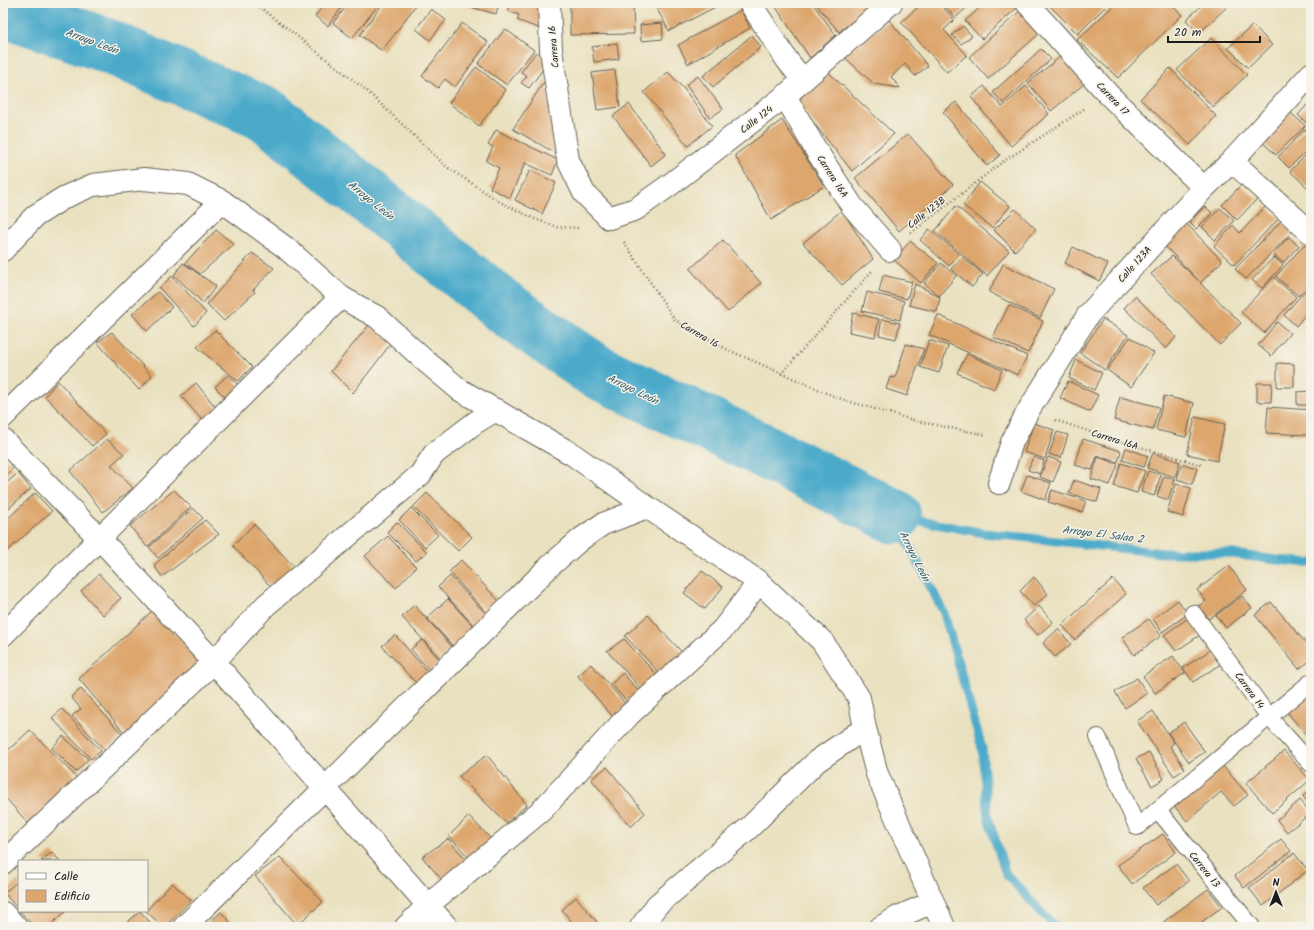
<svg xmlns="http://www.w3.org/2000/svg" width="1314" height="930" viewBox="0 0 1314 930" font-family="Kalam,sans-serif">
<rect width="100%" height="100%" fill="#f7f3e8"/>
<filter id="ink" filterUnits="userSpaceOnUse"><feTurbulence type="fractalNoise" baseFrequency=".025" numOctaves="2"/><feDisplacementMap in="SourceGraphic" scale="8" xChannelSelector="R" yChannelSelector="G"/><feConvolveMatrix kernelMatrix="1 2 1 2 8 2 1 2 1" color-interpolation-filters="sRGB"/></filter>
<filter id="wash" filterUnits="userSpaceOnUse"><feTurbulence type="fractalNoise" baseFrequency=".012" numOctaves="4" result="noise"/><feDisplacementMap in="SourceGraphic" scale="16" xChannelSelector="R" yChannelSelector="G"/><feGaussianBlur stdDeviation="0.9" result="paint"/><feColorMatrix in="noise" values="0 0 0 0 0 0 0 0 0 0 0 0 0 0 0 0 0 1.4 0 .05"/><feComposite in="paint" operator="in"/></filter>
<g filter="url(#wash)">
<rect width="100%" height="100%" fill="#e9e1bf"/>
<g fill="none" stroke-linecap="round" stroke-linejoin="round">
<path stroke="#4baaca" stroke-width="9" d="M894,516L944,613L982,748L988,818L1006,874L1055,927
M894,516L984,533L1163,553H1226L1276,560L1311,563"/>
<path stroke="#4baaca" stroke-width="55" d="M3,12L23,16L105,45L267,115L354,185L501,305L594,370L758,448L894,516"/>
</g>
<g id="blocks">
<path fill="#dda66d" d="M309,3H321L317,9Z
M325,3H345L328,26L315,16Z
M349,3H380L352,38L333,23Z
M383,3H414L416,5L382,51L360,35Z
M468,3H499L496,14L467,6Z
M511,3L546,4L538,28L517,20L519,15L508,11Z
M570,3H633L634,34L570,35Z
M668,3H723L669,31L657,9Z
M773,3H812L836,35L810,58Z
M815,3H876L839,32Z
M923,3H939L954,20L944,30L967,55L947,72L901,22Z
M942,3H972L955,18Z
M985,3H1017L1019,6L982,39L965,21Z
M1051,3H1109L1078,34L1049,5Z
M1116,3H1169L1182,15L1118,78L1077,40Z
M1204,3H1227L1229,5L1199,33L1186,20Z
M431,9L446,20L430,40L416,29Z
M741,10L750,28L688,64L678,45Z
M1020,11L1040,33L988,79L969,57Z
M889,20L928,66L915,76L905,64L891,77L900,88L874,84L841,54L862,42Z
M462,23L488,42L455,87L445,79L438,88L422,76Z
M662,23L663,39L641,41L640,25Z
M1253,25L1272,45L1248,68L1228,48Z
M963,26L972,36L961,44L952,35Z
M505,29L534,50L507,85L478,64Z
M752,35L761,47L713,87L703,76Z
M1211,38L1247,75L1213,107L1177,70Z
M617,43L619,59L594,62L592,47Z
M1041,49L1051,59L1003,103L993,92Z
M536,52L549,61L529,88L521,83L527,76L521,72Z
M1061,56L1084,84L1051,111L1028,83Z
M476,67L506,90L479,126L449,103Z
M1170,68L1216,116L1190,145L1140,99Z
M615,70L620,107L597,110L592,73Z
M826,70L894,134L852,171L797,102Z
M668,72L683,88L712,126L688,146L644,92Z
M698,76L723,109L710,118L686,85Z
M546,79L557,154L513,129Z
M984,86L1002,107L1026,86L1049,114L1011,146L971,97Z
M956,102L1000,155L987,166L943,112Z
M629,104L666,154L651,166L613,116Z
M1308,104L1311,107V127L1298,115Z
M1289,111L1305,126L1276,155L1261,141Z
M782,120L824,186L771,220L735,155Z
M1305,129L1311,135V146L1289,168L1278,157Z
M496,130L558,160L552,175L525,163L510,198L490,188L499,168L486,161L493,147L488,145Z
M908,134L953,185L899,231L855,178Z
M1311,150V191L1290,171Z
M530,170L556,183L542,214L515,200Z
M980,182L1010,206L992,228L963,205Z
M1241,185L1257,199L1237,220L1222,205Z
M956,206L1009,251L987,276L935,231Z
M1205,206L1212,213L1196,229L1189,222Z
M1266,206L1279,218L1234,265L1214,246L1233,225L1240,233Z
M1220,208L1234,221L1215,240L1202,227Z
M1015,209L1036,229L1015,251L994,230Z
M842,210L873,259L842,285L803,243Z
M1281,221L1292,232L1246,279L1235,269Z
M1186,223L1222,261L1200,283L1241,323L1220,345L1151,274L1172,256L1199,281L1164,245Z
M929,229L959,254L949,266L920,240Z
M216,230L234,244L200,274L185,263Z
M1289,237L1299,246L1283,263L1273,254Z
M723,240L761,283L728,312L690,269Z
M910,241L938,263L921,283L894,260Z
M1304,245L1311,252V283L1298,296L1276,276Z
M1073,247L1108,264L1099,281L1065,263Z
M252,253L274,268L253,290L255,292L224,321L207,304Z
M962,257L983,274L972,287L951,269Z
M1274,257L1283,265L1262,288L1252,280Z
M183,263L216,286L203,303L174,275Z
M941,263L956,276L939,296L924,283Z
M1003,264L1054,289L1040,318L989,292Z
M883,275L912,282L907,299L879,292Z
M172,276L206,313L194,326L159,288Z
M1274,277L1296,297L1264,333L1241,312Z
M915,284L940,297L937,312L909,305Z
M1305,291L1311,297V308L1296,326L1284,315Z
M158,292L172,307L147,331L132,314Z
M867,292L904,301L900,320L862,311Z
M1135,296L1176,337L1166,349L1124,308Z
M1009,305L1043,321L1028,353L993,337Z
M853,313L879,319L875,337L849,332Z
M938,315L1027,356L1018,375L929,335Z
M882,319L900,323L896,339L879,335Z
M1103,319L1128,335L1105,370L1080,353Z
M1277,322L1290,333L1271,356L1258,345Z
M369,325L392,342L353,393L331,371Z
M215,330L252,367L238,381L197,347Z
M112,332L152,376L139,390L97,342Z
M1130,337L1154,353L1131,387L1107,370Z
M929,340L948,346L939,373L920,367Z
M906,344L924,349L907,396L886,389L890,377L895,378Z
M967,354L1002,370L994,389L957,373Z
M1076,360L1102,373L1094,390L1069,378Z
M1277,363L1294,364V387H1277Z
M228,375L244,390L229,401L215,387Z
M58,381L106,434L92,446L45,396Z
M1068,381L1098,395L1090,412L1060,398Z
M196,383L222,415L208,427L181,396Z
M1257,383H1272L1271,402H1257Z
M1311,391V405H1297V392Z
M1164,396L1194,403L1186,437L1156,430Z
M1120,397L1159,407L1153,430L1114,420Z
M1268,407L1311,410L1309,435L1266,433Z
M1195,417L1225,424L1217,461L1187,454Z
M1034,423L1054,430L1045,459L1024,452Z
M1057,432L1068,435L1061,458L1049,454Z
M107,439L124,454L111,465L133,488L103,512L70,471Z
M1083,439L1121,451L1118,462L1097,456L1092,470L1075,465Z
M1126,448L1148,456L1144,467L1122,460Z
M1153,453L1180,462L1175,477L1147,468Z
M3,456L14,467L3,478Z
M1033,457L1044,461L1040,474L1028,470Z
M1048,457L1061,462L1053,482L1040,477Z
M1098,457L1118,464L1110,485L1091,479Z
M1121,463L1145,471L1137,493L1114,486Z
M1182,464L1197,468L1192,484L1177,479Z
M1148,471L1161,475L1154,496L1141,492Z
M18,473L31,489L3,513V486Z
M1027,475L1051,483L1045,500L1021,491Z
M1164,476L1175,479L1168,500L1157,496Z
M1074,480L1101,489L1097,502L1069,493Z
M1176,484L1191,488L1183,517L1167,512Z
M174,490L191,507L147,547L130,526Z
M1052,490L1086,501L1082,512L1048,502Z
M35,493L52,511L3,555V523Z
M427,493L472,537L458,551L413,507Z
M193,508L203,518L158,558L149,547Z
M411,508L438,535L425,547L399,520Z
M205,520L219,534L162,577L154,565Z
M397,522L427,552L416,561L387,532Z
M254,524L296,569L272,588L233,546Z
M388,536L416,567L396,588L365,556Z
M461,560L500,602L488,614L449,572Z
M1229,566L1247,590L1209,619L1198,606L1206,601L1197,590Z
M702,571L723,587L705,609L684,593Z
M99,574L121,598L103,615L81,591Z
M450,576L490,618L477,629L438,587Z
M1034,577L1048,594L1034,606L1020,591Z
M1113,579L1126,594L1075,640L1062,625Z
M1242,596L1252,608L1226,628L1216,615Z
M448,599L474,627L453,646L427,618Z
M1178,600L1188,614L1162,632L1153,619Z
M1271,602L1311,649V660L1299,669L1255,615Z
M414,605L453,648L441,659L402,617Z
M1039,606L1053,622L1038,635L1024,620Z
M152,611L202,660L127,736L79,679Z
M648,615L688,659L665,679L625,636Z
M1188,618L1200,635L1176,651L1164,635Z
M1149,619L1161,636L1134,655L1122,637Z
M1058,629L1071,644L1055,657L1043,643Z
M395,635L428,672L416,683L382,646Z
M624,639L660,678L644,692L607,651Z
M422,640L441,661L430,671L411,649Z
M1212,649L1221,664L1193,682L1183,668Z
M1173,656L1185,673L1155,693L1143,676Z
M591,664L628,707L613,717L578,676Z
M623,673L641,694L629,704L611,684Z
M1137,678L1147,693L1125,708L1115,692Z
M81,689L123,735L105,750L72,716L81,709L71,697Z
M1311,690V741L1286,711Z
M62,709L101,751L91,759L52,718Z
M1153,711L1174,743L1170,746L1185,769L1174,776L1137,721Z
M1184,722L1205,752L1189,762L1168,733Z
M30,730L77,778L28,823L3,795V755Z
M63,736L88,759L76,772L52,748Z
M1284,751L1310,780L1272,813L1246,783Z
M1149,752L1164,779L1152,786L1136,759Z
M487,755L527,805L506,823L459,776Z
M1222,765L1248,795L1234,806L1221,792L1187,821L1174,806Z
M607,767L645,813L631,827L591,779Z
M1311,789V806L1303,796Z
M1300,800L1311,813L1287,832L1277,820Z
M469,816L492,840L470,859L449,836Z
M1163,834L1176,852L1132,884L1118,865Z
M448,839L470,864L444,882L422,857Z
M1281,839L1291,851L1244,888L1235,876Z
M52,852L60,861H41Z
M1294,853L1308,870L1263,906L1249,888Z
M280,857L323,902L297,925L255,876Z
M1176,864L1189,881L1156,905L1143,888Z
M19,880V910L4,893Z
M172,883L191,900L165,927H163L146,911Z
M1208,889L1222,907L1195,927H1165L1162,923Z
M576,897L601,927H576L562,910Z
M20,911H66L48,927H34Z
M140,911L154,927H122Z
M221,912L235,927H212L209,923Z"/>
</g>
</g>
<g filter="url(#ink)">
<use href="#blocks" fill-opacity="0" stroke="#646155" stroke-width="1"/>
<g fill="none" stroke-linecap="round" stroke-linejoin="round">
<defs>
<path id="lane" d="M1193,613L1269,717L1311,764
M1098,737L1137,827L1311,682
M1158,810L1252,927"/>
<path id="street" d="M549,3L551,50L568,160L584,193L609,218L636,209L671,184L785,96L891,3
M750,3L787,60L803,80
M1027,3L1108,94L1204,188
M785,96L816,150L852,206L890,250
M1232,161L1311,233
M3,250L35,216L65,197L93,185L144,179L188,184L222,201L286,248L341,297L377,317L423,359L460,390L572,454L647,507L759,582L822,641L859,698L865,728L877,774L944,927
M3,417L222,201
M3,440L100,539L214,662L447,927
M999,483L1012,442L1028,411L1088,315L1204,188L1232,161L1311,74
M3,635L341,297
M3,863L214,662L266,605L420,475L434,454L476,422L496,410
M3,913L16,927
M184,927L550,566L581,539L603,524L647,507
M406,927L427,906L542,810L629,715L723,629L759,582
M641,927L657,905L750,827L817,761L865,728
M881,927L898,917L933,902"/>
</defs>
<use href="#lane" stroke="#646155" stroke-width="18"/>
<use href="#street" stroke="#646155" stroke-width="24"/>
<path stroke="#646155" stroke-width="2.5" stroke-dasharray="1 3" stroke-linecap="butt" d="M253,3L261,8L366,90L447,167L500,202L535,219L557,227L580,228
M911,233L1001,163L1084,109
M624,242L675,320L726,349L838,398L916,421L986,435
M781,374L872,271
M1055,420L1109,438L1202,465"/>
<use href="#lane" stroke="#fff" stroke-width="16"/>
<use href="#street" stroke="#fff" stroke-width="22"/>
</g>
</g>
<g text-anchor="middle" stroke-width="3" stroke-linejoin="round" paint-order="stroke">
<g font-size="10" fill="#1c1c1c" stroke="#f7f3e8">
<text transform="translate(553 47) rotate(-95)" y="4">Carrera 16</text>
<text transform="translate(1113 98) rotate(46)" y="4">Carrera 17</text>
<text transform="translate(756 119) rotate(-38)" y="4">Calle 124</text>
<text transform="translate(833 176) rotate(57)" y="4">Carrera 16A</text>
<text transform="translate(926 212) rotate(-38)" y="4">Calle 123B</text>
<text transform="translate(1134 264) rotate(-48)" y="4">Calle 123A</text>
<text transform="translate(700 334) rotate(30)" y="4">Carrera 16</text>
<text transform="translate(1115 439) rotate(17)" y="4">Carrera 16A</text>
<text transform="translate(1250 690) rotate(54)" y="4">Carrera 14</text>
<text transform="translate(1205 869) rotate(51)" y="4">Carrera 13</text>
</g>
<g font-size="11" font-style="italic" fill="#315c6a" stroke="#f7f3e8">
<text transform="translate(92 41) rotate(20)" y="4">Arroyo León</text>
<text transform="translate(371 200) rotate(39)" y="4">Arroyo León</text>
<text transform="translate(633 389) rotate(26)" y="4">Arroyo León</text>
<text transform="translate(1103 534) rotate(7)" y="4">Arroyo El Salao 2</text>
<text transform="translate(915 556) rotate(63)" y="4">Arroyo León</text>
</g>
</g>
<rect width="1314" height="930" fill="none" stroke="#f7f3e8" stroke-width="16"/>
<rect x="18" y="860" width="130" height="52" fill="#f7f3e8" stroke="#9f9d96"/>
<rect x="26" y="873" width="20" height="6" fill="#ffffff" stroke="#9f9d96"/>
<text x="54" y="880" font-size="12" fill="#1c1c1c">Calle</text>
<rect x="26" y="890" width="20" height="12" fill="#dda66d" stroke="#9f9d96"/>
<text x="54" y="900" font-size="12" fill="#1c1c1c">Edificio</text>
<g transform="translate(1276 892)" stroke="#f7f3e8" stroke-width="3" paint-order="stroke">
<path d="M0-3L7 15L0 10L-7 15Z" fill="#1c1c1c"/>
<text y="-6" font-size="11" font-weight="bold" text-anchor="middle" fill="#1c1c1c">N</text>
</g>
<path d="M1168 36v6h92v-6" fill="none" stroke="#1c1c1c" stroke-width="2"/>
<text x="1174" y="36" font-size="12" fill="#1c1c1c" stroke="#f7f3e8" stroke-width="3" paint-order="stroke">20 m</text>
</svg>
